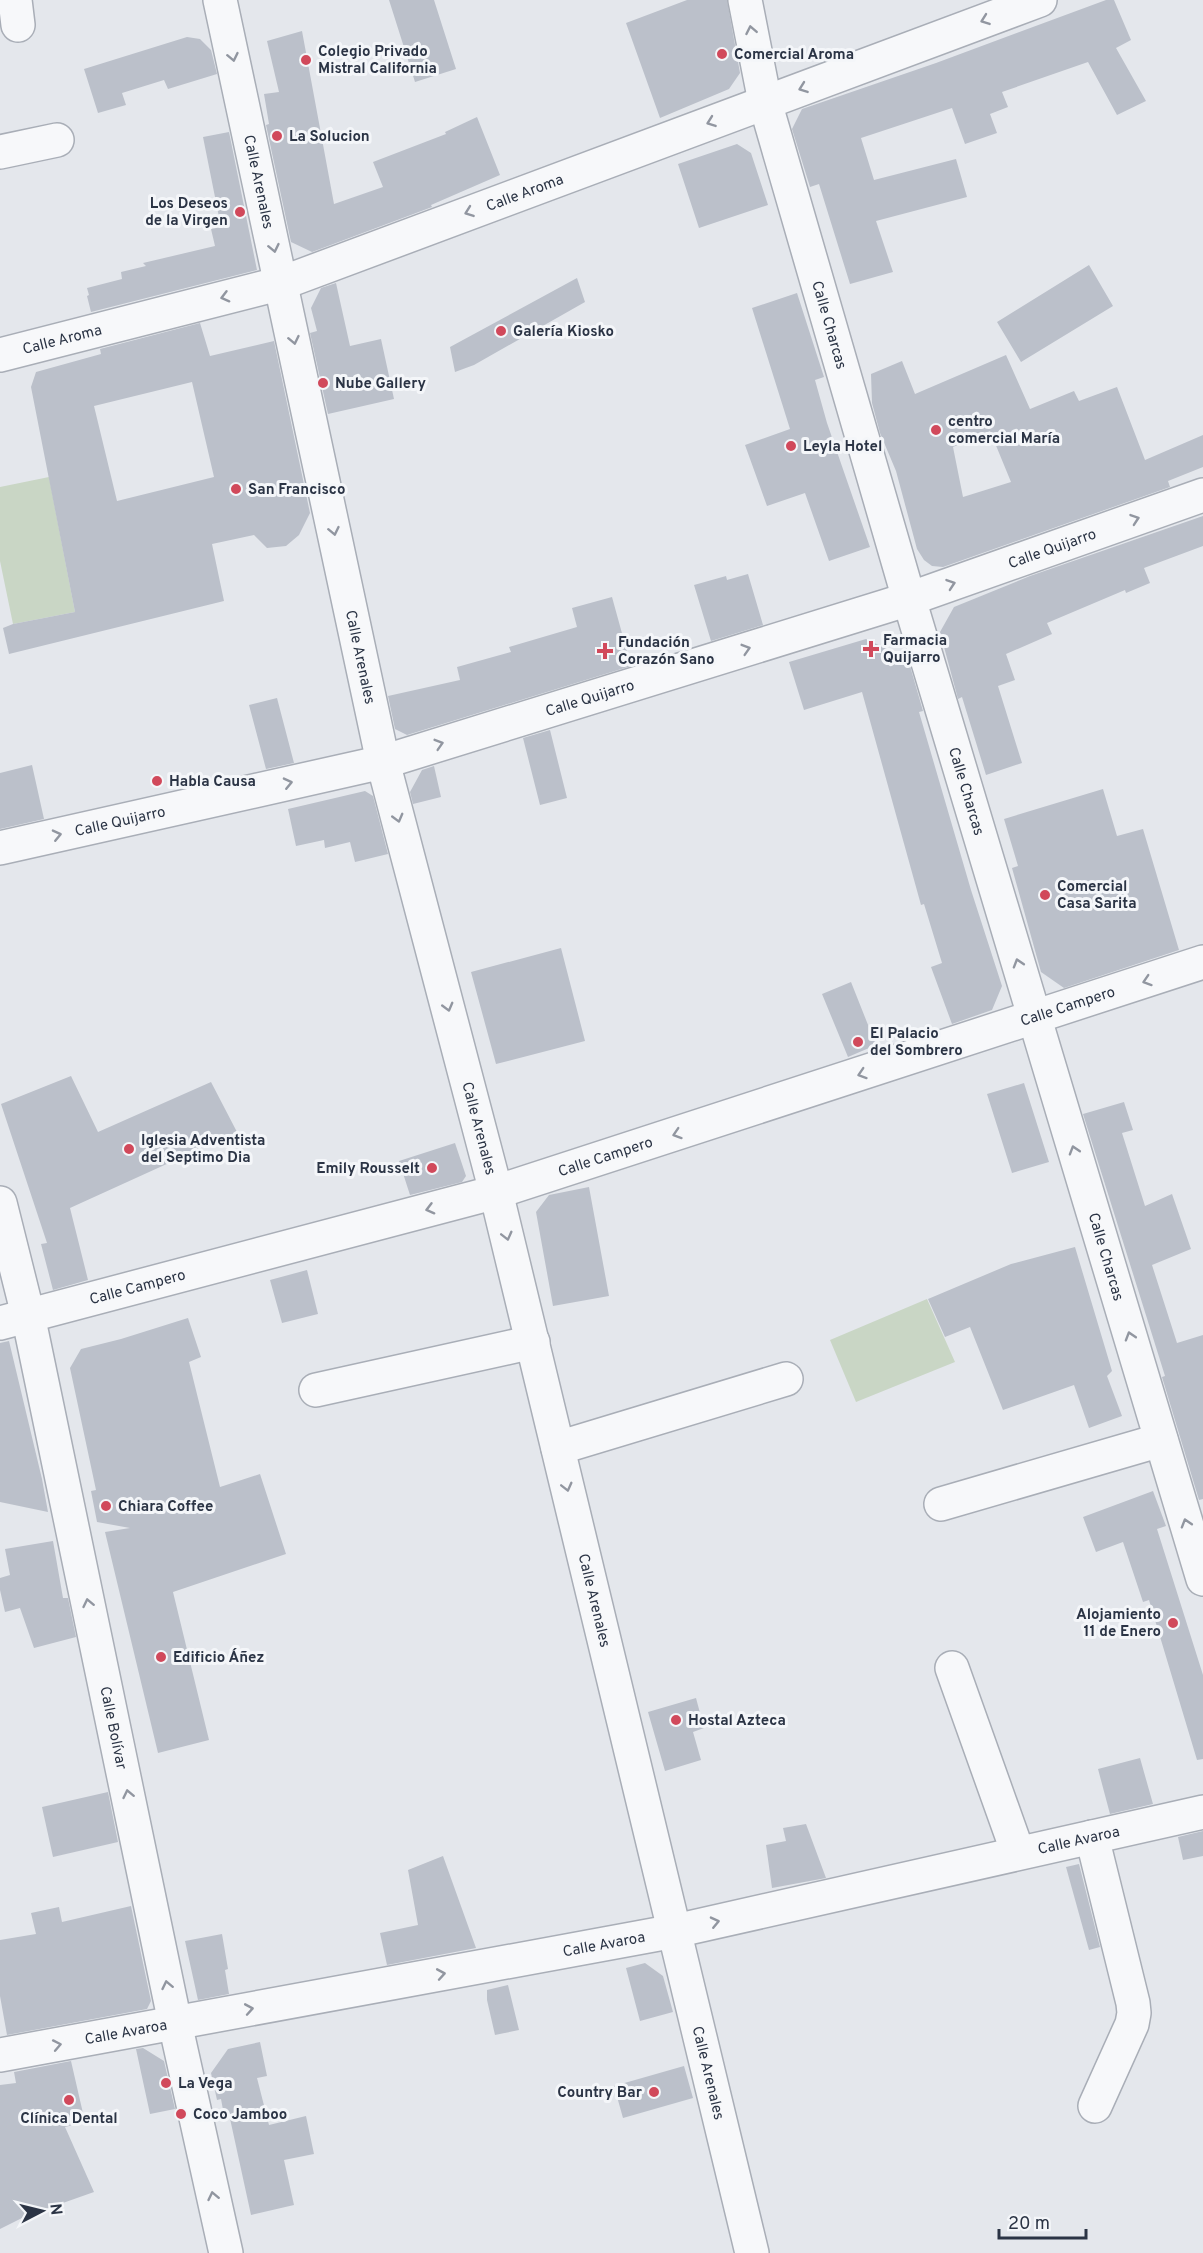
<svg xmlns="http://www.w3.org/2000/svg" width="1203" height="2253" viewBox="0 0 1203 2253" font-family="Overpass,sans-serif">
<rect width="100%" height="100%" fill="#e4e7ec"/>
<path fill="#c9d6c5" d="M49,477L75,612L13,624L0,561V487Z
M927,1299L955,1362L856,1402L830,1340Z"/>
<path fill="#bbc0ca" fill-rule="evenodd" d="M389,0H434L456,69L415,82Z
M687,0H727L740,73L729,89L660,118L626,23Z
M1106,0H1114L1131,40L1116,48L1146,101L1117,115L1088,62L1002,92L1008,107L990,114L997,133L965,144L952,108L861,138L874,180L956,159L967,197L876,221L893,272L850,284L819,184L810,187L792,129L802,109L936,63Z
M302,31L334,204L383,187L373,162L446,134L445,132L477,117L500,175L431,205L432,207L312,252L291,242L266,125L269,124L264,94L279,92L267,41Z
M187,37L200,39L211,50L217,74L168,89L164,80L122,93L126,105L98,113L84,69Z
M229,132L257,270L91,312L87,296L89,295L87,288L122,279L121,272L146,266L143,263L215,246L211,229L221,227L203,137Z
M737,144L751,153L768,205L699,228L678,164Z
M1089,265L1113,306L1021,362L997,322Z
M577,278L585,302L474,365L455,372L450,347Z
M336,283L350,346L381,339L394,399L328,414L310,333L317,331L311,308L321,288Z
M797,293L824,377L815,380L827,423L870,547L829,561L805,493L767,506L745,445L790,429L752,308Z
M200,323L210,356L274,341L310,513L299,535L286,546L267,548L254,535L212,544L224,601L9,654L3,628L13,624L75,612L31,387L36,372L101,354L100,349ZM192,382L214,477L117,501L94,406Z
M1006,355L1030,409L1074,391L1079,401L1117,387L1145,460L1203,435V467L1168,481L1170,487L943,567L932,566L924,560L917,549L896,471L880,433L872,403L871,374L902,361L915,394ZM990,431L1011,482L963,497L953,447Z
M1203,516V546L1144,568L1150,583L1126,593L1125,590L1047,623L1052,634L1006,654L1015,680L998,686L1022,763L986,775L962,697L958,699L940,632L954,607L1030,576Z
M748,574L763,625L711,641L694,585L726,576L727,580Z
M612,597L631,666L407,735L395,729L388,696L460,680L457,667L511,652L509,647L577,627L572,608Z
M866,639L908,659L923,711L919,712L971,890L1002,986L992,1010L952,1024L931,967L942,963L924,904L921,905L862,692L804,710L789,662Z
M277,698L294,763L266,769L249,705Z
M550,730L567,798L540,805L523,738Z
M32,765L44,819L0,829V773Z
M434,766L441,797L413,804L410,792L422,770Z
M1103,789L1117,836L1143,829L1179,950L1064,988L1041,972L1012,868L1018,866L1004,819Z
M365,791L373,796L388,854L355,862L350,842L325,848L324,840L296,846L288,809Z
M561,948L585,1041L496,1064L471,972Z
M851,982L876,1045L848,1057L822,994Z
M71,1076L98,1132L211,1082L237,1132L70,1208L88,1280L53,1290L41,1244L47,1243L1,1104Z
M1024,1083L1049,1162L1012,1173L987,1094Z
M1124,1102L1133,1130L1122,1133L1145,1206L1172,1194L1191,1249L1152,1265L1177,1343L1203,1335V1499L1199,1500L1162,1377L1165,1376L1083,1114Z
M455,1143L466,1176L462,1182L410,1195L399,1161Z
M589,1187L609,1296L553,1306L536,1212L549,1195Z
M1075,1247L1112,1371L1107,1376L1122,1416L1089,1428L1074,1385L1003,1410L970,1327L945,1337L928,1299L1011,1264Z
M307,1270L318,1314L282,1323L270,1280Z
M188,1318L201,1357L189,1362L220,1487L260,1474L286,1554L173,1592L209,1740L158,1753L105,1532L130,1528L97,1522L91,1491L96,1490L70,1368L81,1349L121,1339Z
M9,1341L42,1479L48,1512L0,1502V1343Z
M1153,1491L1166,1526L1157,1529L1203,1675V1759L1197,1760L1149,1600L1143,1602L1123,1542L1096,1552L1083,1517Z
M53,1541L63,1598H68L76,1637L34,1648L20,1608L5,1612L0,1590V1578L10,1575L5,1549Z
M696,1698L704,1728L693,1732L701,1760L665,1771L648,1712Z
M1140,1758L1153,1804L1110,1814L1098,1769Z
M108,1792L118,1842L53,1857L42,1807Z
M806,1824L826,1878L772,1888L766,1845L786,1841L783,1828Z
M1203,1831V1856L1183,1860L1178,1837Z
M443,1856L476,1948L387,1965L380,1933L418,1925L408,1870Z
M1079,1864L1100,1947L1089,1950L1066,1867Z
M131,1906L151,2001L147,2009L7,2035L0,1996V1940L36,1934L31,1913L59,1907L62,1922Z
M222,1934L228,1969L225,1970L229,1994L198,2000L185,1941Z
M645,1963L663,1976L673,2012L640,2021L626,1968Z
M508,1985L519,2030L495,2035L487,2000V1990Z
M260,2042L267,2076L257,2078L269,2125L306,2116L314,2154L284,2160L294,2205L251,2215L229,2114L224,2115L221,2099L217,2100L211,2073L228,2049Z
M143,2048L164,2061L175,2109L150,2114L136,2049Z
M71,2061L85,2122L65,2127L94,2192L26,2216L0,2229V2085L16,2083L14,2072Z
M684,2066L693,2098L623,2118L614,2086Z"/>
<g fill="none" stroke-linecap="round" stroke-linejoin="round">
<defs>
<g id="minor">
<path d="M15,0L18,25"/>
<path id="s1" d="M220,0L383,762L496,1192L752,2253"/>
<path id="s2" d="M745,0L765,102L909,599L1203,1579"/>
<path d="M0,152L57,140"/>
<path id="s3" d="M0,355L282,283L1040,0"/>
<path id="s4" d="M0,848L383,762L909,599L1203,495"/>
<path id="s5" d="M0,1203L28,1315L175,2023L226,2253"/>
<path id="s6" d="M0,1323L496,1192L1203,962"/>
<path d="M316,1390L533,1342"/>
<path d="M558,1448L786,1379"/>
<path d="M941,1504L1161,1440"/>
<path d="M952,1668L1018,1853"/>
<path d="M1092,1837L1133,2003L1134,2013L1132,2024L1095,2106"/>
<path id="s7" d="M0,2055L675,1931L1203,1812"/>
</g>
</defs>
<use href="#minor" stroke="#a9aeb7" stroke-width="36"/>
<use href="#minor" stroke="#f7f8fa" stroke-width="33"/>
</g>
<defs><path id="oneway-chevron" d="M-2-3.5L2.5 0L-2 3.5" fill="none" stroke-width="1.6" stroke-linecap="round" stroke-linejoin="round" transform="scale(1.5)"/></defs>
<g stroke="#9196a0">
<use href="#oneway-chevron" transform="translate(985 20) rotate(160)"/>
<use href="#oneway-chevron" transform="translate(751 30) rotate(-101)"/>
<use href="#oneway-chevron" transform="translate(233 57) rotate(78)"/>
<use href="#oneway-chevron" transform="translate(803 88) rotate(160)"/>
<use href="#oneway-chevron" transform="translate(711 122) rotate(160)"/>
<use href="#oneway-chevron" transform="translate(469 212) rotate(160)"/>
<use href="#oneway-chevron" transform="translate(274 248) rotate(78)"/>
<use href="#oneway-chevron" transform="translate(225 297) rotate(165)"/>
<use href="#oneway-chevron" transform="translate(294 340) rotate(78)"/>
<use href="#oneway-chevron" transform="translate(1135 519) rotate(-19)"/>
<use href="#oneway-chevron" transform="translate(334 531) rotate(78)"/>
<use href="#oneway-chevron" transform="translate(951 584) rotate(-19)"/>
<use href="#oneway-chevron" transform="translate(746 649) rotate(-17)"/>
<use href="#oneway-chevron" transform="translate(439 744) rotate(-17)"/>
<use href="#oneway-chevron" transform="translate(288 783) rotate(-13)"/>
<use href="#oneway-chevron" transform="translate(398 818) rotate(75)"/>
<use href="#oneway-chevron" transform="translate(57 835) rotate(-13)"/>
<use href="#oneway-chevron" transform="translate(1018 963) rotate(-107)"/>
<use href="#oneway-chevron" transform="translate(1147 981) rotate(162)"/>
<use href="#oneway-chevron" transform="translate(448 1007) rotate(75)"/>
<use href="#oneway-chevron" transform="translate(862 1074) rotate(162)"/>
<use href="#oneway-chevron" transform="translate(677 1134) rotate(162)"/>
<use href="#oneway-chevron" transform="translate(1074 1150) rotate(-107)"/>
<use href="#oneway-chevron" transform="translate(430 1209) rotate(165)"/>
<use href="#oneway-chevron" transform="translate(507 1236) rotate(76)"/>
<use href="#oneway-chevron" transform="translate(1130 1336) rotate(-107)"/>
<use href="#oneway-chevron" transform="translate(567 1487) rotate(76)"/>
<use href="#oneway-chevron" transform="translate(1186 1523) rotate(-107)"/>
<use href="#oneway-chevron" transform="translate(88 1603) rotate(-102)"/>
<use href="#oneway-chevron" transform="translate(128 1794) rotate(-102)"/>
<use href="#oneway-chevron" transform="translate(715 1922) rotate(-13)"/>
<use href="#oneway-chevron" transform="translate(441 1974) rotate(-10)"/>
<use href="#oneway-chevron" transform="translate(167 1985) rotate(-102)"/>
<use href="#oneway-chevron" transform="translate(249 2009) rotate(-10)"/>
<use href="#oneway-chevron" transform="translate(57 2045) rotate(-11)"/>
<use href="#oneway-chevron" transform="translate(213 2196) rotate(-102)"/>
</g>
<g fill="#d1495b" stroke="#f4f6f9" stroke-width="2">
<circle cx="722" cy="54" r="6"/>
<circle cx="306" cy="60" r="6"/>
<circle cx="277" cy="136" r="6"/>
<circle cx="240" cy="212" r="6"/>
<circle cx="501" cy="331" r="6"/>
<circle cx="323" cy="383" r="6"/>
<circle cx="936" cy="430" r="6"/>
<circle cx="791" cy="446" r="6"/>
<circle cx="236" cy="489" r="6"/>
<path d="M868 640h6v6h6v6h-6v6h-6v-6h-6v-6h6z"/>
<path d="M602 642h6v6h6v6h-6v6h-6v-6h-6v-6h6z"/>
<circle cx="157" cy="781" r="6"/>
<circle cx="1045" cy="895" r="6"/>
<circle cx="858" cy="1042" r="6"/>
<circle cx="129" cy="1149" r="6"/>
<circle cx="432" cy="1168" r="6"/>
<circle cx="106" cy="1506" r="6"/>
<circle cx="1173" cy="1623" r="6"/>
<circle cx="161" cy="1657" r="6"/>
<circle cx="676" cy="1720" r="6"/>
<circle cx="166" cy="2083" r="6"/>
<circle cx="654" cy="2092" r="6"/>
<circle cx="69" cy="2100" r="6"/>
<circle cx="181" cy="2114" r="6"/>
</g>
<g text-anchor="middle" stroke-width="6" stroke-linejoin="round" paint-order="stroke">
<g font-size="15" font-weight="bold" fill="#2b3445" stroke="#f4f6f9" text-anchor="start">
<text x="318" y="56">Colegio Privado<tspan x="318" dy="17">Mistral California</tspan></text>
<text x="734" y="59">Comercial Aroma</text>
<text x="289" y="141">La Solucion</text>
<text x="228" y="208" text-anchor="end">Los Deseos<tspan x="228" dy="17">de la Virgen</tspan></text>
<text x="513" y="336">Galería Kiosko</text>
<text x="335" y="388">Nube Gallery</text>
<text x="948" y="426">centro<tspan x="948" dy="17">comercial María</tspan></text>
<text x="803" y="451">Leyla Hotel</text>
<text x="248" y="494">San Francisco</text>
<text x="883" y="645">Farmacia<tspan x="883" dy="17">Quijarro</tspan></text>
<text x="618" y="647">Fundación<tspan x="618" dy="17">Corazón Sano</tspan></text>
<text x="169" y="786">Habla Causa</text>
<text x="1057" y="891">Comercial<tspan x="1057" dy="17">Casa Sarita</tspan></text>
<text x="870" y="1038">El Palacio<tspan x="870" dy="17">del Sombrero</tspan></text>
<text x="141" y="1145">Iglesia Adventista<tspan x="141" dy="17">del Septimo Dia</tspan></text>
<text x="420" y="1173" text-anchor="end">Emily Rousselt</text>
<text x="118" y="1511">Chiara Coffee</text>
<text x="1161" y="1619" text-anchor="end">Alojamiento<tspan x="1161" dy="17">11 de Enero</tspan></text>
<text x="173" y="1662">Edificio Áñez</text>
<text x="688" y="1725">Hostal Azteca</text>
<text x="178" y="2088">La Vega</text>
<text x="642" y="2097" text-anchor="end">Country Bar</text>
<text x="193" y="2119">Coco Jamboo</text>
<text x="69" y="2123" text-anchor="middle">Clínica Dental</text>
</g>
<g font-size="15" fill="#2b3445" stroke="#f4f6f9">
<text dy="5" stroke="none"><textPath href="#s1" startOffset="186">Calle Arenales</textPath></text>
<text dy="5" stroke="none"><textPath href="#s3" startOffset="550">Calle Aroma</textPath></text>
<text dy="5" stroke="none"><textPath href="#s2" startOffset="336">Calle Charcas</textPath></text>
<text dy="5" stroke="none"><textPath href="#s3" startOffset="64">Calle Aroma</textPath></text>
<text dy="5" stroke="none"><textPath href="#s4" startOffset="1095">Calle Quijarro</textPath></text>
<text dy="5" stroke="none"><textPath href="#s1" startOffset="672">Calle Arenales</textPath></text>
<text dy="5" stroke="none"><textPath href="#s4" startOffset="609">Calle Quijarro</textPath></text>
<text dy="5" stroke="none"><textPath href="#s2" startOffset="822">Calle Charcas</textPath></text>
<text dy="5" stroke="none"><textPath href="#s4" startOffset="123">Calle Quijarro</textPath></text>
<text dy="5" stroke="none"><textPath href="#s6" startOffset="1114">Calle Campero</textPath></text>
<text dy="5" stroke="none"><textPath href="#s1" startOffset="1158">Calle Arenales</textPath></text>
<text dy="5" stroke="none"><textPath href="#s6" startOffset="628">Calle Campero</textPath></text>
<text dy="5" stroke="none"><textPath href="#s2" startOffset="1308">Calle Charcas</textPath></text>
<text dy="5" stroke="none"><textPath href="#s6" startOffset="142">Calle Campero</textPath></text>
<text dy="5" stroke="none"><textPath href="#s1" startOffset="1644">Calle Arenales</textPath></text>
<text dy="5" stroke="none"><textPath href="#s5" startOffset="537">Calle Bolívar</textPath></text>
<text dy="5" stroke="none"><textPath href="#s7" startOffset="1100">Calle Avaroa</textPath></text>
<text dy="5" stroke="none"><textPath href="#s7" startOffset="614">Calle Avaroa</textPath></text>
<text dy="5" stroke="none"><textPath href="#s7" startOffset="128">Calle Avaroa</textPath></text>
<text dy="5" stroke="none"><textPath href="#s1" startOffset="2130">Calle Arenales</textPath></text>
</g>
</g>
<g transform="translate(42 2211) rotate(83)" stroke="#f4f6f9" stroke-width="4.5" paint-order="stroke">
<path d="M0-4.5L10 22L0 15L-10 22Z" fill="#2b3445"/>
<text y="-9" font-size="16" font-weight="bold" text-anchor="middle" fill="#2b3445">N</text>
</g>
<path d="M999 2229v9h87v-9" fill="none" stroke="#2b3445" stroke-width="3"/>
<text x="1008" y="2229" font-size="18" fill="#2b3445" stroke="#f4f6f9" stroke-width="4.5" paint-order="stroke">20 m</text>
</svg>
